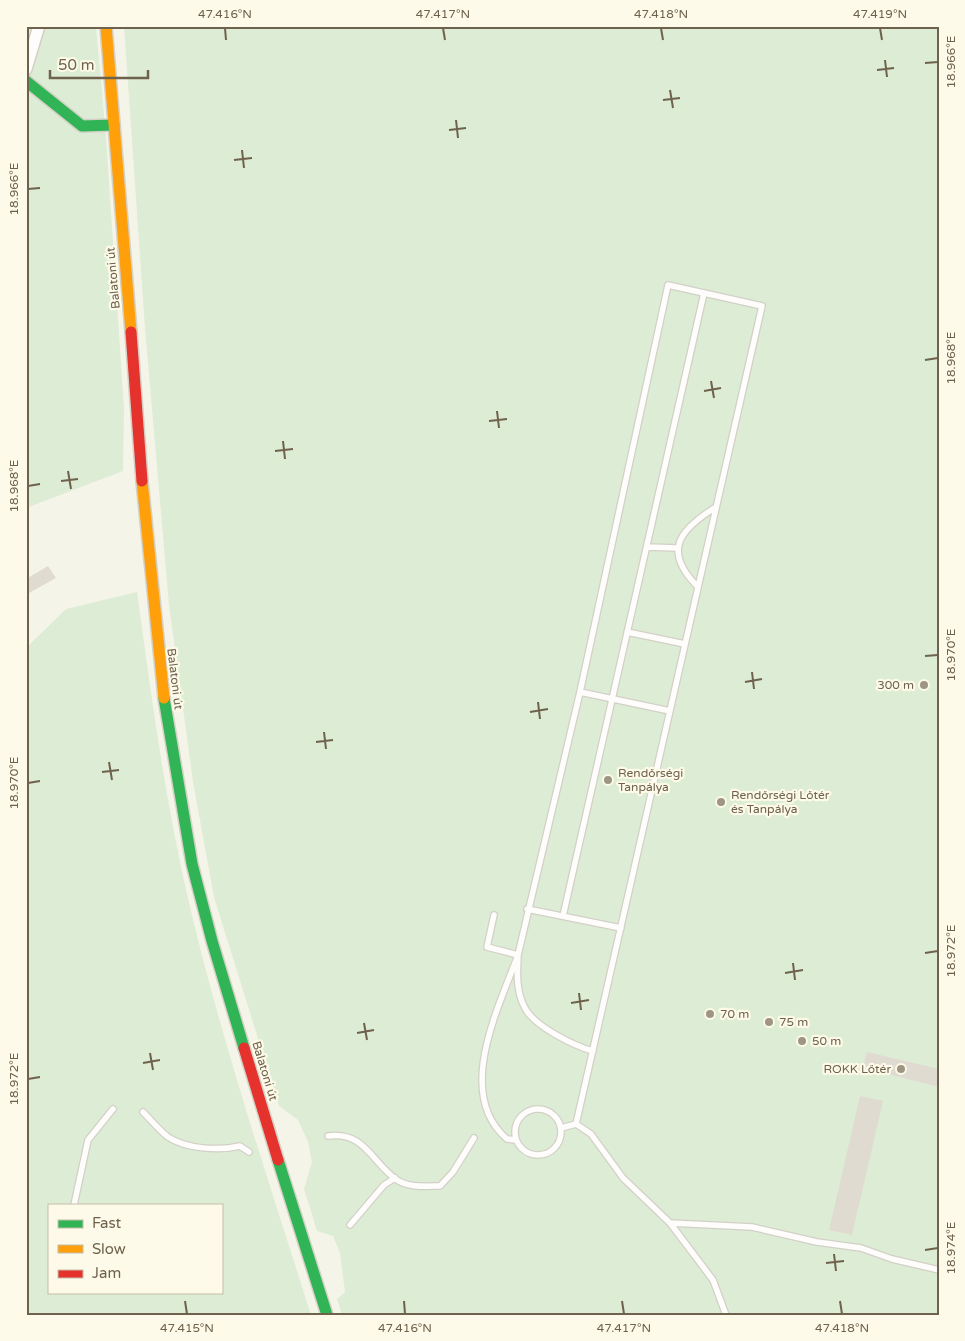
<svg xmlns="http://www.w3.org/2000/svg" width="965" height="1341" viewBox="0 0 965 1341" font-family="'Varela Round',sans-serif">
<rect width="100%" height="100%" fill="#f5f4e9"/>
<path fill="#ddecd5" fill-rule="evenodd" d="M26,26H96L106,137L124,409L123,471L26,508Z
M124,26H939V1315H342L337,1299L345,1292L340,1253L333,1236L317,1231L304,1189L312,1162L308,1142L298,1120L279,1106L214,897L193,782L169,605L145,328Z
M137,592C151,693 164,794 187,894C220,1037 267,1176 311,1315H26V648L66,609ZM49,1205H221V1292H49Z"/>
<path fill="#e0dbd0" d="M48,566L56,578L29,593L26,588V579Z
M867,1052L939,1069V1087L863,1068Z
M860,1096L883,1101L852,1235L829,1230Z"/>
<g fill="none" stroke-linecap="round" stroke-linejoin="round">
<defs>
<path id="lane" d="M647,547L677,548
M698,587C662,551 679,530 716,507
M627,632L685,644
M580,692L670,711
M527,909L621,928
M494,915L487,947L518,955C499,1007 454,1094 507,1139L516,1140
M563,916L704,293
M593,1051C574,1046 534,1026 525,1008C516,992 517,973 518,955L580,692L668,285L762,306C700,579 639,852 576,1124L591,1134L623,1178L670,1223L713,1280L726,1315
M515 1132a23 23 0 1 1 46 0a23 23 0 1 1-46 0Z
M143,1112C151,1120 159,1130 168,1137C186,1149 219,1151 240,1146L249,1152
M561,1128L576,1124
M328,1136C365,1131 372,1163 397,1180C409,1188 427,1186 440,1186L453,1172L474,1138
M74,1205L88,1140L113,1109
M670,1223L752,1227L817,1242L861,1248L892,1259L939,1270
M350,1225L384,1185L395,1178"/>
<path id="street" d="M26,69L39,26"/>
<path id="fast" d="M26,81L82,126L114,125
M164,698L192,864L212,941L244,1048
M278,1160L327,1315"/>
<path id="slow" d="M106,26L131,332
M142,481L164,698"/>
<path id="jam" d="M131,332L142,481
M244,1048L278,1160"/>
</defs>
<use href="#lane" stroke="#d3d0c7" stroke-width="8"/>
<use href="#street" stroke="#d3d0c7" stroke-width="14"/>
<use href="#fast" stroke="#d4d1c7" stroke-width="14"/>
<use href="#slow" stroke="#d4d1c7" stroke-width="14"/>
<use href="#jam" stroke="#d4d1c7" stroke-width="14"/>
<use href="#lane" stroke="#fefdfc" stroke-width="5.5"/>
<use href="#street" stroke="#fefdfc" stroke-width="11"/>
<use href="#fast" stroke="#30b455" stroke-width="11"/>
<use href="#slow" stroke="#ff9f0a" stroke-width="11"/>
<use href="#jam" stroke="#e5322d" stroke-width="11"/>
</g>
<path fill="none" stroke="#6f624c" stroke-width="2" d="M225,28L226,40M443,28L445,40M661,28L663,40M880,28L882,40M885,60L887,77M925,63L938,62M877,70L894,68M670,90L673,108M663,100L680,98M456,120L458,138M449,130L466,128M242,150L244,168M234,160L252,158M28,189L40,188M925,360L938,358M711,381L714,398M704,391L721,388M497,411L499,428M489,421L507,419M283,441L285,459M275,451L293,449M68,471L71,489M61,481L78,479M28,486L40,484M925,656L938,655M752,672L754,689M745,682L762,679M538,702L540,719M530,712L548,709M324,732L326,749M316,742L333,740M109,762L112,780M102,772L119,770M28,783L40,781M925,953L938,951M793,963L795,980M785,973L803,970M579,993L581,1010M571,1003L589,1000M364,1023L367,1040M357,1033L374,1030M150,1053L153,1070M143,1063L160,1060M28,1079L40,1077M925,1250L938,1248M834,1254L836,1271M826,1263L844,1261M185,1301L187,1314M404,1301L405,1314M622,1301L624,1314M840,1301L842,1314"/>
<g fill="#9e9583" stroke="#fdfae9" stroke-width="2">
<circle cx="924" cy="685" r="5"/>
<circle cx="608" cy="780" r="5"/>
<circle cx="721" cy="802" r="5"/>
<circle cx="710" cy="1014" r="5"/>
<circle cx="769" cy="1022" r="5"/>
<circle cx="802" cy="1041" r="5"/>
<circle cx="901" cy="1069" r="5"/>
</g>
<g text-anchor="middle" stroke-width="4.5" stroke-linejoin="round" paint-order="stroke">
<g font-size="12" fill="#6f624c" stroke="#fdfae9">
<text transform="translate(113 278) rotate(-95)" y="4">Balatoni út</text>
<text transform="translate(175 679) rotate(83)" y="4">Balatoni út</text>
<text transform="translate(265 1071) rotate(73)" y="4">Balatoni út</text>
</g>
<g font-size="12" fill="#6f624c" stroke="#fdfae9" text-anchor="start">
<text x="914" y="689" text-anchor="end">300 m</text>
<text x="618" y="777">Rendőrségi<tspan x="618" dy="14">Tanpálya</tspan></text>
<text x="731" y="799">Rendőrségi Lőtér<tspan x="731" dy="14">és Tanpálya</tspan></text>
<text x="720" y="1018">70 m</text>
<text x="779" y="1026">75 m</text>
<text x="812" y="1045">50 m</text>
<text x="891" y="1073" text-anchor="end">ROKK Lőtér</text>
</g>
</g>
<rect width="965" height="1341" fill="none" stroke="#fdfae9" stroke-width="55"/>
<rect x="48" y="1204" width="175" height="90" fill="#fdfae9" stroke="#c4bdaa"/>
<rect x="58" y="1220" width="25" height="8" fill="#30b455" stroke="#c4bdaa"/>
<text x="92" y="1228" font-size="15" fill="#6f624c">Fast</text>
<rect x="58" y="1245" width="25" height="8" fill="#ff9f0a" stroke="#c4bdaa"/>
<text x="92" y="1254" font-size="15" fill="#6f624c">Slow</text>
<rect x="58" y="1270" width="25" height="8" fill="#e5322d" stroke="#c4bdaa"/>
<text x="92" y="1278" font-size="15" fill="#6f624c">Jam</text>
<path d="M50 70v8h98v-8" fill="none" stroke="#6f624c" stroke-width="2.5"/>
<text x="58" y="70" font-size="15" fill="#6f624c" stroke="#fdfae9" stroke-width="4" paint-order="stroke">50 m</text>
<rect x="28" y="28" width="910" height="1286" fill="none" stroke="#6f624c" stroke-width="2"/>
<g font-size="12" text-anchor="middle" fill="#6f624c">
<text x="225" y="18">47.416°N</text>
<text x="443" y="18">47.417°N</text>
<text x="661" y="18">47.418°N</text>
<text x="880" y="18">47.419°N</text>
<text transform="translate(951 62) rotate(-90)" y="4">18.966°E</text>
<text transform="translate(14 189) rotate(-90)" y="4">18.966°E</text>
<text transform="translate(951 358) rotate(-90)" y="4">18.968°E</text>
<text transform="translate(14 486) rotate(-90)" y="4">18.968°E</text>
<text transform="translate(951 655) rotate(-90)" y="4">18.970°E</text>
<text transform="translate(14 783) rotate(-90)" y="4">18.970°E</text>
<text transform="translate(951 951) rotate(-90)" y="4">18.972°E</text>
<text transform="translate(14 1079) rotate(-90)" y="4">18.972°E</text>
<text transform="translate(951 1248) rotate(-90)" y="4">18.974°E</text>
<text x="187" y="1332">47.415°N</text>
<text x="405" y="1332">47.416°N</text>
<text x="624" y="1332">47.417°N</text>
<text x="842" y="1332">47.418°N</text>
</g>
</svg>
